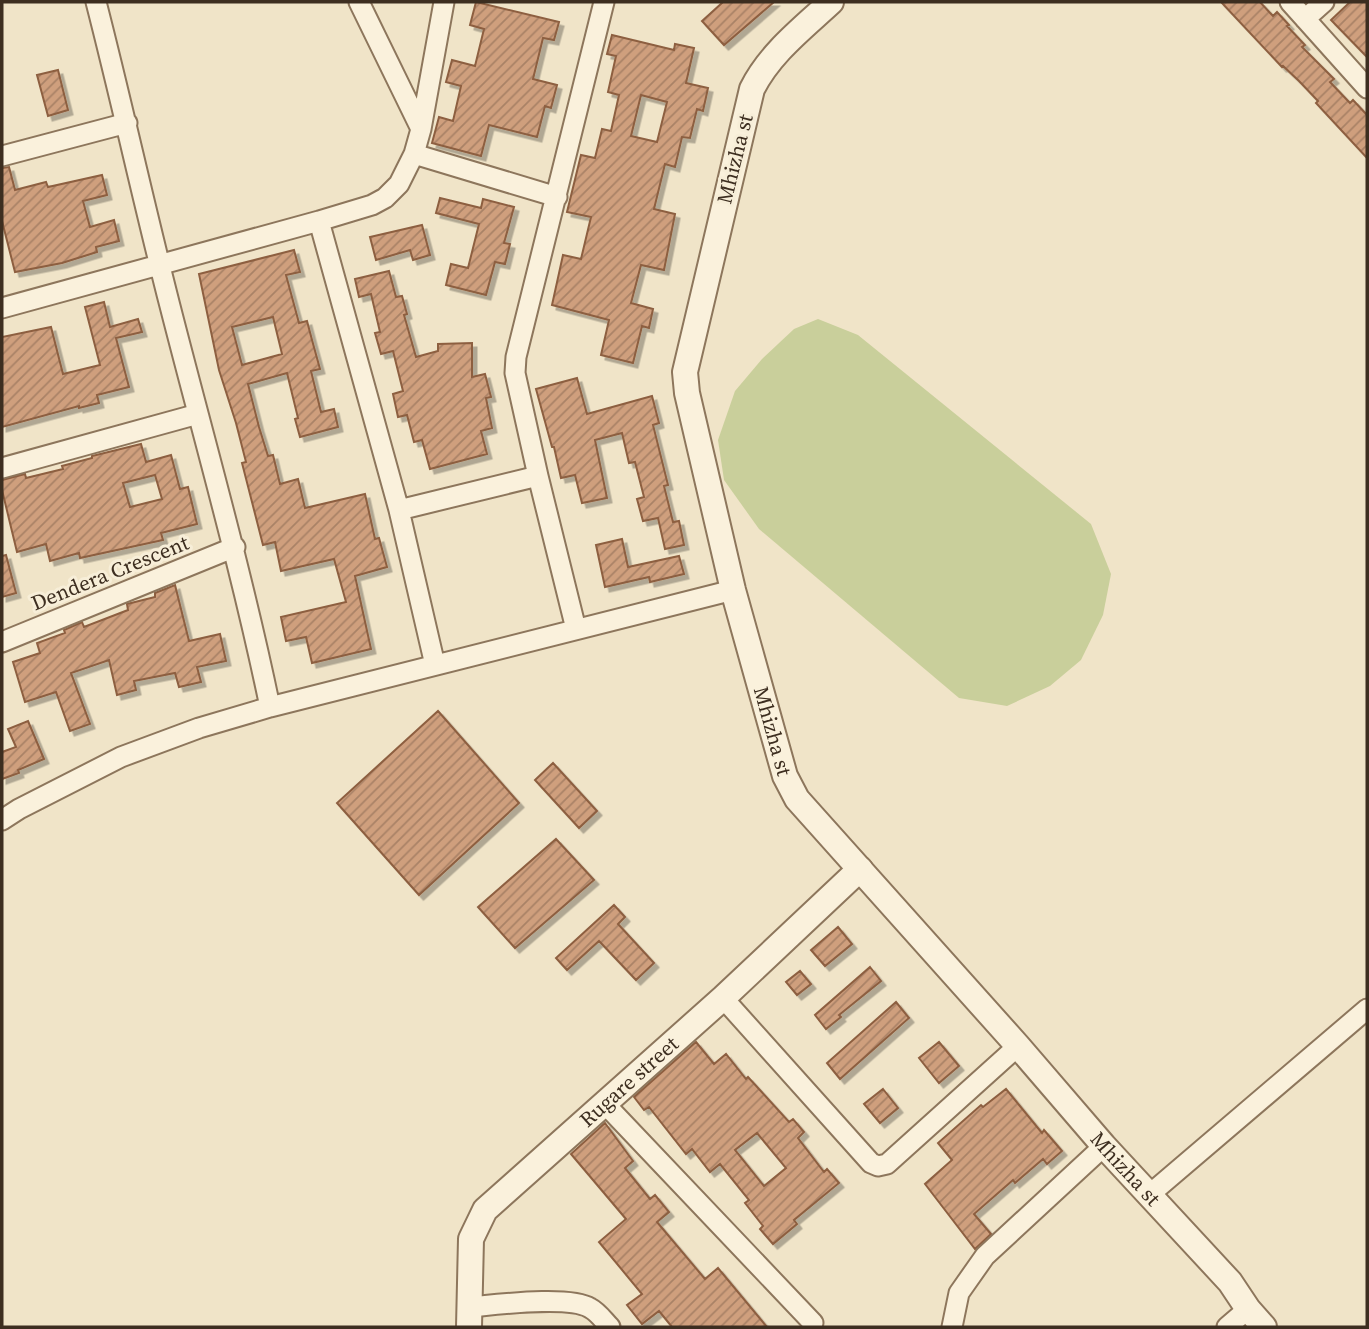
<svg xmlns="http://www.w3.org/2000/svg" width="1369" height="1329" viewBox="0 0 1369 1329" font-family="'Source Serif 4',serif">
<defs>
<pattern id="building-hatch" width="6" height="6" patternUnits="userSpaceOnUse" patternTransform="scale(1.75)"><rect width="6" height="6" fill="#cf9f7d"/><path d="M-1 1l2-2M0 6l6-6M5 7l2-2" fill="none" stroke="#a98266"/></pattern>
<filter id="shadow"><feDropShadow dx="4.5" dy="4.5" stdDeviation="0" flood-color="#0004"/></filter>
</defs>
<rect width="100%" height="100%" fill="#f0e4c8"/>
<path fill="#c9cf9b" d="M818,319L858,335L1091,524L1111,574L1103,615L1081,660L1050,686L1007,706L959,698L759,529L724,480L718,440L735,391L762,359L794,329Z"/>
<path fill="url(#building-hatch)" stroke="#8d5f41" stroke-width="2" fill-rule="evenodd" filter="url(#shadow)" d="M476,2L559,22L554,40L543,38L533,79L557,85L551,108L545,106L537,137L489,125L481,156L432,143L439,117L453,121L461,86L446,82L452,60L475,66L484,29L470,25Z
M723,2H774L724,45L702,21Z
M1221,2H1260L1273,16L1277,12L1289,25L1287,26L1305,45L1302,47L1334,79L1330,82L1350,103L1353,100L1367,115V158L1316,103L1318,101L1299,81L1283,66L1282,67Z
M1350,2H1367V57L1331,20Z
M612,35L674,50L675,44L694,48L686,83L708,88L703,111L697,109L690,138L682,137L675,167L665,164L654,209L675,214L664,270L641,265L631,303L653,309L649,328L642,326L633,363L601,355L609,320L552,305L563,255L581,259L591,217L567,212L581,155L595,158L602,129L611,131L619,95L608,92L616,56L607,54ZM641,95L667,102L657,142L631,136Z
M58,70L68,110L48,116L37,75Z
M9,167L15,190L46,182L48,187L102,175L107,195L83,201L90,227L114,220L119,241L96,247L97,252L62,263L15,272L2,221V168Z
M440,198L481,208L483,199L514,207L504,243L510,244L505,264L495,262L486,295L446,285L451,264L468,268L479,224L436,213Z
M422,225L430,255L413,260L410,250L376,260L370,237Z
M294,250L300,272L286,275L299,323L307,321L312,340L320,369L311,371L321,412L334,409L338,427L300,437L295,419L298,418L287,373L248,384L259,427L268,456L273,455L280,484L298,479L305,508L365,494L375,539L379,538L387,567L355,576L371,649L312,663L306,637L286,641L281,617L346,602L334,559L281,571L275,542L263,545L242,463L246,462L236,423L219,370L199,274ZM273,317L282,354L242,365L232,327Z
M389,271L396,297L402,296L407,314L404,315L416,357L438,351V344L472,343V377L485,374L491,397L486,398L492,428L481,431L487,454L430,469L422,440L414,442L407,415L398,417L393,394L403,391L393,351L381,354L375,333L380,332L371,294L359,297L355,279Z
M104,302L110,327L138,319L142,332L116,338L129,387L97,395L99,403L79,408V406L2,427V337L51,327L63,374L100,365L85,307Z
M577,378L587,414L652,396L659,423L653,425L668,485L664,486L673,522L679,521L684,545L665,549L658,518L643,521L637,499L644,497L635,462L629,463L622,433L595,440L607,498L582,503L575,475L561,478L554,447H552L536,389Z
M141,444L146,462L171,455L180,489L188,487L197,524L161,533L163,540L80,558L79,553L50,561L46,544L17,552L2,490V480L25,474L26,478L63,469L62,466L92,458V456ZM155,475L162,499L130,507L123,483Z
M622,539L628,567L679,556L684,574L650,582L649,577L605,587L596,545Z
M6,555L16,593L2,597V556Z
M175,585L189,641L220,634L226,661L197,667L201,682L179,687L175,673L134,681L136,690L117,695L109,660L71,673L90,724L70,731L56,692L25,702L13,662L40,653L37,643L65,633L64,630L82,622L84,627L128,610L127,604L155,597V593Z
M438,711L519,803L419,895L337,803Z
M28,721L44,759L18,770L19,773L2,779V752L16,747L8,729Z
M553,763L597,811L579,828L535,780Z
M556,839L594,880L515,948L478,907Z
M614,905L625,917L618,924L654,963L636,980L599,941L567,970L556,958Z
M838,927L852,944L825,966L811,950Z
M870,967L881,981L839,1015L841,1017L826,1029L815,1015Z
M800,971L811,984L797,995L786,982Z
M896,1002L909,1018L840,1079L827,1063Z
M696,1042L714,1064L726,1054L746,1079L748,1077L789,1122L793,1119L804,1132L798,1138L824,1172L827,1169L839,1183L794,1220L797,1224L773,1244L760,1229L763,1226L745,1203L749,1200L720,1164L710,1172L692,1149L686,1154L649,1107L644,1110L634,1097ZM757,1133L786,1168L764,1186L735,1150Z
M939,1042L959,1066L939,1083L919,1058Z
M883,1089L898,1108L880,1123L864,1104Z
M1006,1089L1042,1133L1044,1130L1062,1151L1047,1164L1043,1159L1015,1183L1013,1180L974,1214L991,1234L975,1249L925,1184L952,1160L938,1143L981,1105L983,1107Z
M605,1123L633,1161L625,1168L650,1199L655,1195L669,1212L657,1222L705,1279L718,1268L767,1327H672L659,1311L642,1324L627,1305L642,1294L599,1242L626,1219L571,1154Z"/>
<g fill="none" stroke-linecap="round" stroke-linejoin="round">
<defs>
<path id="minor" d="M96,2C122,103 144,205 170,306C204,439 242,572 270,707
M359,2L421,129
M1290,2L1367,88
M1305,19L1324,2
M414,154L557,197
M2,156L127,123
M319,221L399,510L538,476L515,373L516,357L604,2
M2,308L319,221L372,205L385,198L399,184L414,154L421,129L444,2
M2,468L198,414
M538,476L576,629
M399,510L435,665
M2,642L235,547
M2,820L19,809L121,757L199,728L270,707L733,590
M723,998L871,1163L878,1166L887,1164L1018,1046
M605,1104L813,1323
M1149,1195L1367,1009
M469,1307C494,1305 569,1295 590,1308C598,1312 604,1321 610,1327
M952,1327L959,1293L985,1256L1104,1146
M1227,1327L1248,1309"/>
<g id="tertiary">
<path id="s1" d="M831,2C803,28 770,53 752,89L685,372L687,393L733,590L785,776L797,799L1018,1046L1104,1146L1230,1282L1248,1309L1264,1327"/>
<path id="s2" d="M469,1327L471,1239L485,1210L723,998L860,869"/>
</g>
</defs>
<use href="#minor" stroke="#8d765c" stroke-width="23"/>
<use href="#tertiary" stroke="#8d765c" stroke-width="28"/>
<use href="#minor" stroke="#faf1dc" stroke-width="19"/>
<use href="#tertiary" stroke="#faf1dc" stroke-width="24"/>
</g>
<g text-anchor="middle" stroke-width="6" stroke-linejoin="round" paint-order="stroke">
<g font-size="21" fill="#3d2e20" stroke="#f7eed8">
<text transform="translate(735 159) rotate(-76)" y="7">Mhizha st</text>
<text transform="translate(110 573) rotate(-22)" y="7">Dendera Crescent</text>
<text dy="7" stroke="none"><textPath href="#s1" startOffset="779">Mhizha st</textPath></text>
<text dy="7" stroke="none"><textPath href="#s2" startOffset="313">Rugare street</textPath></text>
<text dy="7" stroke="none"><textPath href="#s1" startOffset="1346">Mhizha st</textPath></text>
</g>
</g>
<rect width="1369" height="1329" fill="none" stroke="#3d2e20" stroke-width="7"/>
</svg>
